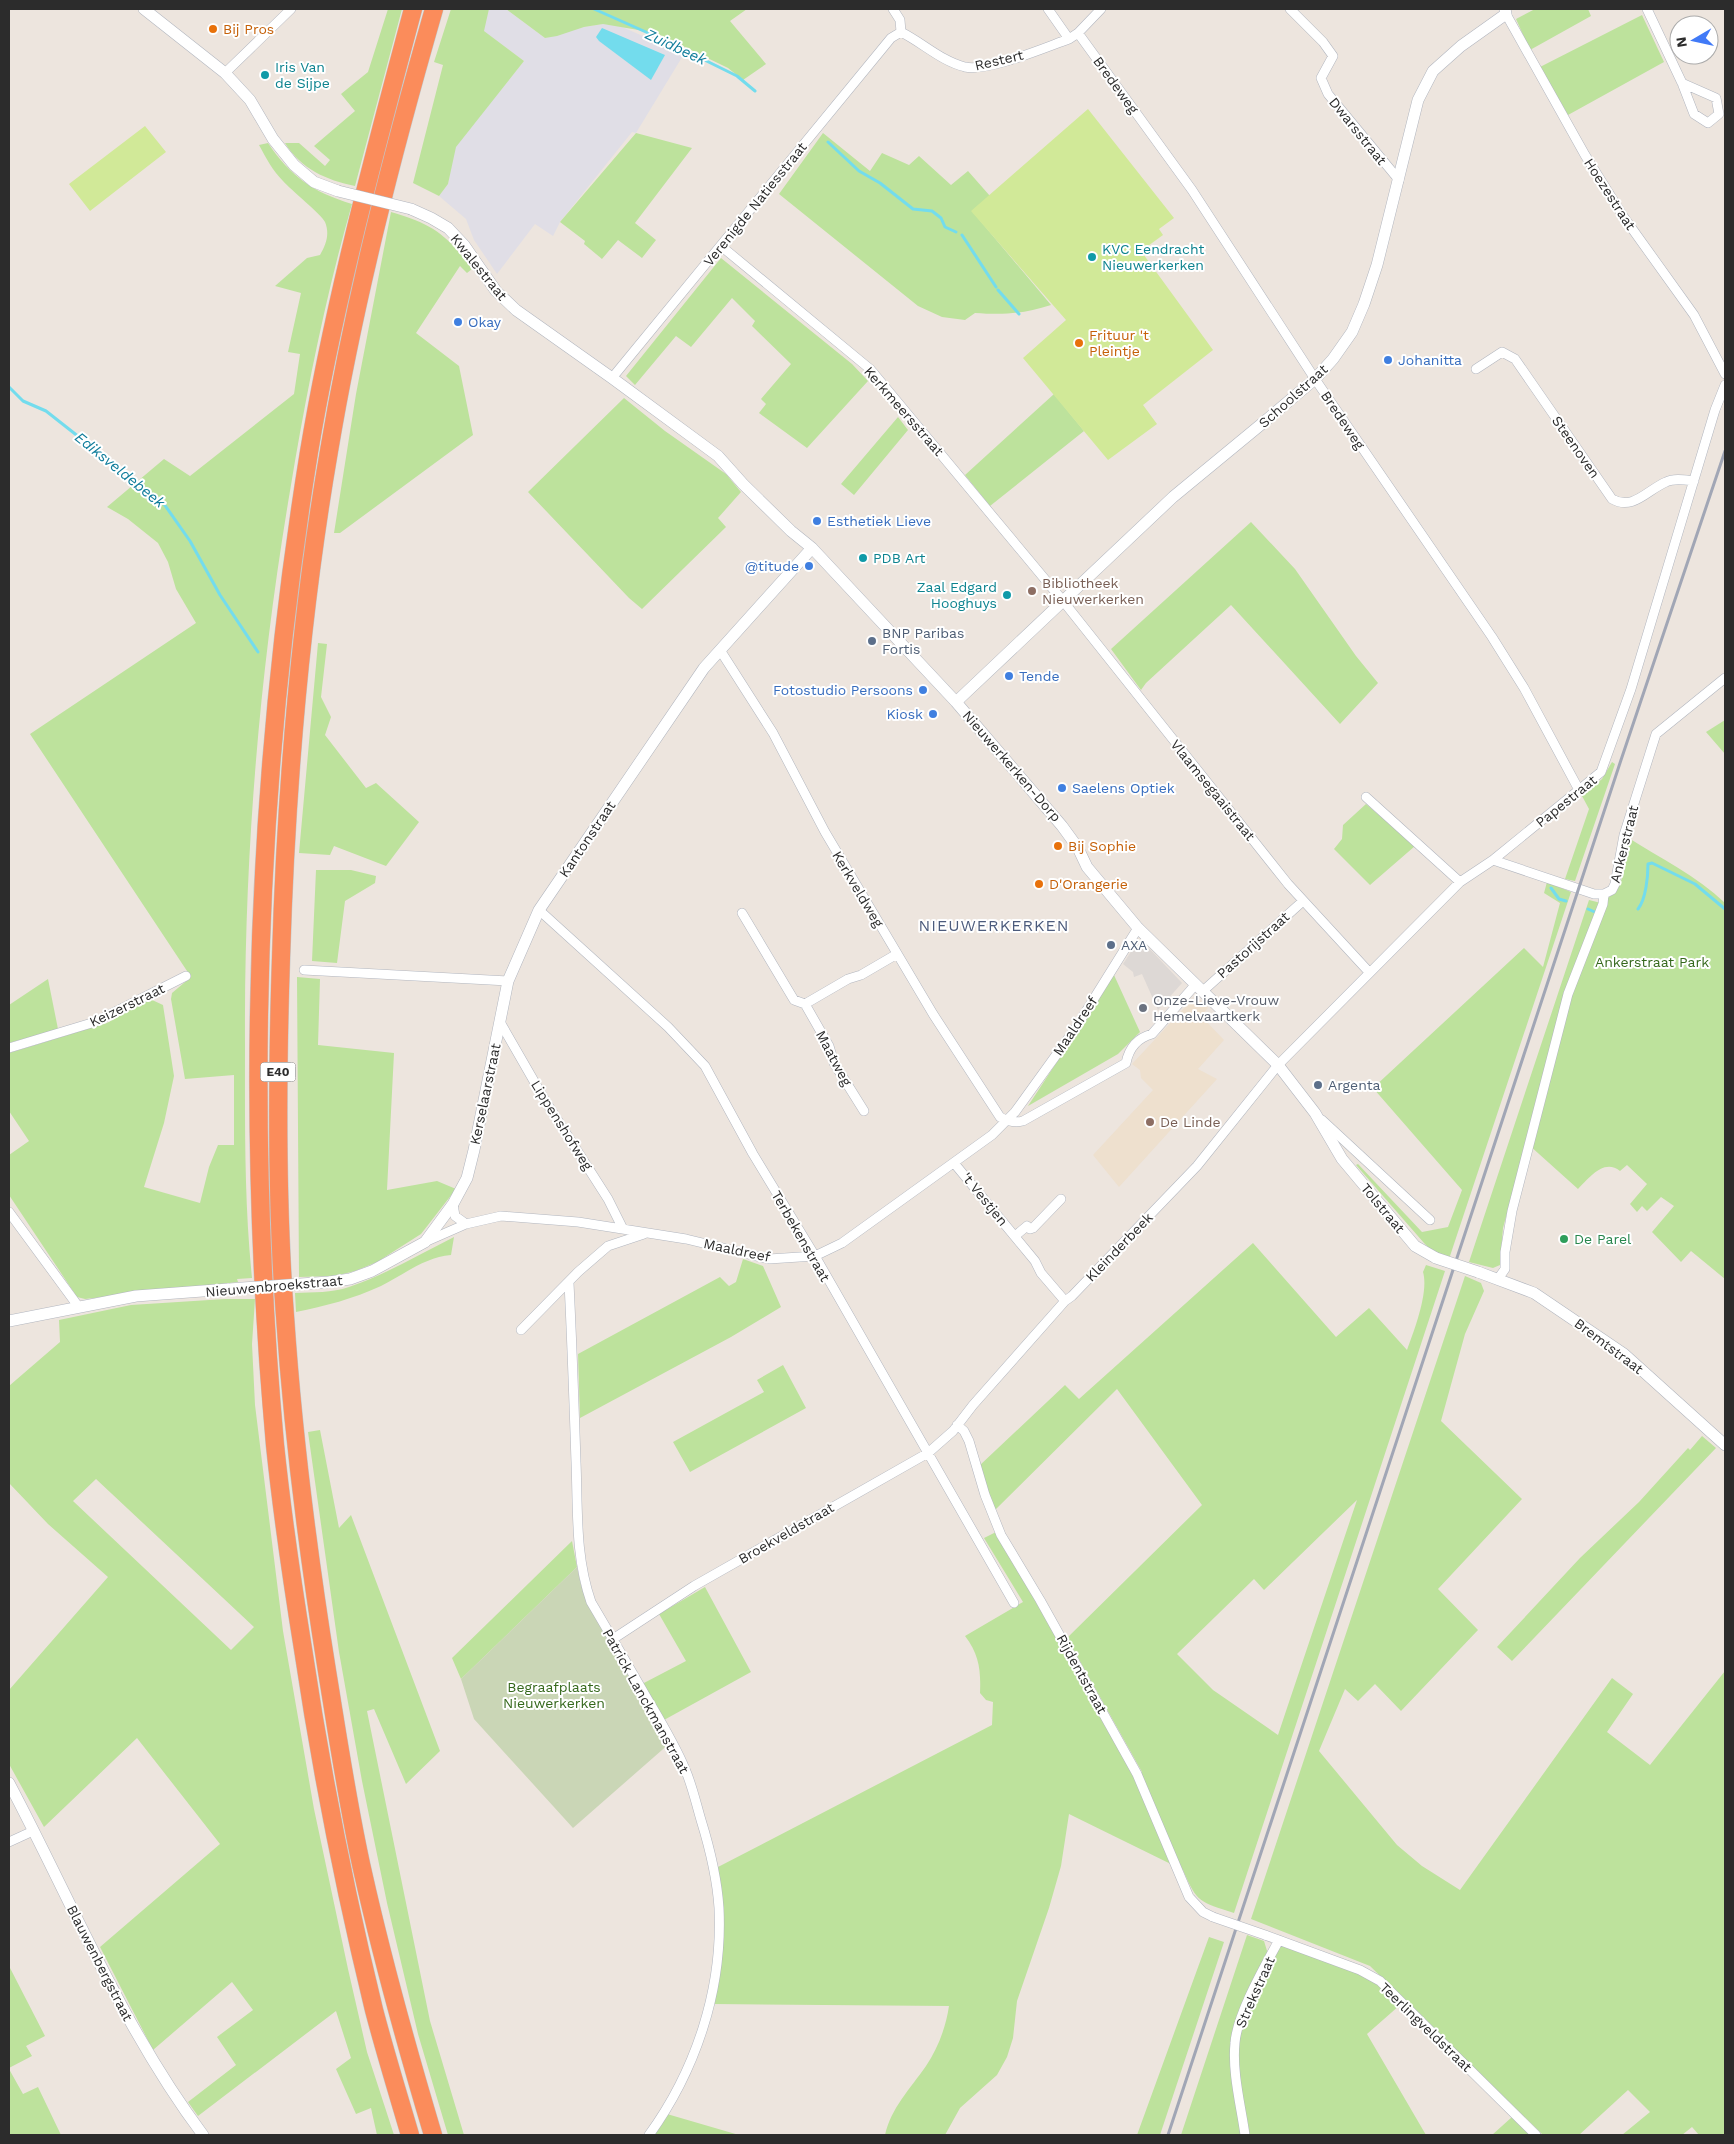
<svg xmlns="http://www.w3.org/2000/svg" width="1734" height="2144" viewBox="0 0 1734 2144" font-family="'Work Sans',sans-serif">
<rect width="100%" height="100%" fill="#ede5de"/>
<path fill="#e0dee6" d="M489,9H506L545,38L584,27L603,24L620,26L684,54L636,133L632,132L560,222L553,236L535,224L497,274L474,240L466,219L439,196L448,184L455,147L524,61L483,31Z"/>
<path fill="#eee0ce" d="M1198,999L1208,1008L1201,1016L1224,1040L1198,1069L1217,1079L1119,1187L1093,1155L1153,1090L1141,1078L1140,1070L1132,1064L1190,1002L1192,1004Z"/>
<path fill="#bde29c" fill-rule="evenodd" d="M388,9H402L355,186C326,180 301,169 285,143H299L325,166L330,160L314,146L355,111L341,94L368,72Z
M451,9H489L484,31L524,61L456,147L448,184L439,196L413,183L443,65L434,62Z
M506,9H747L730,21L766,64L743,80L728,68L656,33L603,24L584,27L557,36L545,38Z
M1535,9H1588L1591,16L1530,50L1516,19Z
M1642,15L1664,62L1568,115L1540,67Z
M636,133L692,148L635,223L656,240L642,258L618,240L602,259L584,244L585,241L560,222Z
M823,133L870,171L882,153L909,165L919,156L951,185L968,171L990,196L972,211L1051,305C1023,314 1004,315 975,313L965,320L942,317L918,306L779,194Z
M268,143C291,177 313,192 352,204C325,298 306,394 290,491C259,674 244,858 245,1044C245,1122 244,1200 252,1278L237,1279L238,1282L85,1299L77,1297L9,1195V1155L29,1141L9,1111V1053L107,1023L150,999L163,1005L174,1076L164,1123L144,1187L200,1203L209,1167L218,1145H234V1075L185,1079L171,999L172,993L191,977L30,734L196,623L176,589L168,562L158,543L128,519L107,507L164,459L190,476L294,394L300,354L288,352L301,293L275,286L307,258L320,255C326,245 330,234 325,222C322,215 290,189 283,181C273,171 266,158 259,145Z
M391,212C434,225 445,233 472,269L467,273L460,266L416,333L459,366L473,435L340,533H334L356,394Z
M721,258L852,364L868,381L807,448L759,413L766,404L761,399L791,364L752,326L755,321L732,298L691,347L676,336L635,385L626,376Z
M1054,394L1084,431L990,506L965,475Z
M624,398L665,431L726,474L741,492L718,518L726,527L642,609L629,598L528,492Z
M898,417L908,430L854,495L841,484Z
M1251,522L1295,569L1356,656L1378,683L1340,724L1231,605L1146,683L1141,690L1111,649Z
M318,643L327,644L321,697L331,717L325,735L366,788L376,783L419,822L386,866L334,846L330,855L299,853Z
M1725,720V754L1706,732Z
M1612,762L1615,764L1575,881L1565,879L1589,809L1582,796L1602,779Z
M1366,804L1415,846L1370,885L1334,849L1342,839L1343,825Z
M1627,837C1660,858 1697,876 1725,903V1279L1691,1251L1681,1262L1652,1232L1674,1206L1661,1197L1647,1211L1642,1206L1637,1212L1630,1204L1647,1184L1627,1165L1620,1171C1604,1158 1589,1178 1578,1189L1529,1145L1569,1004L1606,899C1627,888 1625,858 1627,837Z
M316,870H351L376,876L375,883L345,901L337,963L312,961Z
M1547,882L1571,892L1449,1259L1431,1250L1424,1243L1356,1165L1358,1164L1422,1232L1448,1227L1462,1190L1373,1088L1524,948L1543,967L1560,903L1544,893Z
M1589,900L1601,903L1526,1143L1503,1228L1500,1265L1493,1268L1469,1262Z
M1114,975L1140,1032L1118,1054L1028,1106Z
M297,977L320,979L318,1045L394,1053L387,1190L437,1181L456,1189L421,1234L377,1262L355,1271L335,1276L299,1277Z
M48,979L58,1029L9,1043V1005Z
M454,1237L451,1255C425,1257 403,1275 381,1286C353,1299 325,1306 296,1312L295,1293C313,1292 332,1293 349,1287C385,1275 420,1254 454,1237Z
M1253,1243L1336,1337L1369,1308L1407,1350C1414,1331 1429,1292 1423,1272L1426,1265L1445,1271L1234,1913C1200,1902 1197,1903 1183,1870L1069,1814L1061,1866L1049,1908L1017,2001L1013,2038L1007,2057L997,2075L960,2108L945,2135H885C891,2108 910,2089 926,2066C938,2048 946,2027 949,2006L713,2004C726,1953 724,1918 718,1867L992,1725L993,1702L986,1700L980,1693C981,1670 979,1654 965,1636L1023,1602L984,1538L996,1532L1051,1625L1135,1777L1142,1772L1067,1638L1202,1505L1117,1389L994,1511L979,1466L1065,1385L1079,1399ZM1357,1500L1286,1711L1278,1735L1213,1690L1177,1654L1254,1579L1264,1590Z
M743,1259L763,1266L781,1307L731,1337L580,1418L578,1354L720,1277L729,1286L736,1282Z
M1465,1276L1481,1283L1484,1291L1465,1334L1441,1421L1522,1499L1438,1589L1478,1630L1401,1711L1375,1684L1358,1701L1345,1689L1319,1751L1397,1845L1422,1866L1460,1890L1612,1678L1633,1694L1607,1732L1650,1765L1725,1671V2135H1699L1692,2127L1682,2135H1622L1650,2112L1628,2090L1579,2135H1543L1370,1966L1251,1919Z
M225,1299H255L252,1344L255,1405L283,1631L314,1809L348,1969L367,2052L394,2135H377L371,2108L356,2114L336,2069L351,2058L336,2011L198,2116L188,2102L236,2065L217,2037L253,2010L232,1982L153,2050L100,1947L220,1844L137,1738L44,1827L9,1764V1690L108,1577L48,1524L9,1483V1386L60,1342L59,1320L131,1305ZM96,1479L254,1627L231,1650L73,1501Z
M783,1365L806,1408L690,1472L673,1442L764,1392L757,1380Z
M320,1430L339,1528L351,1515L440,1751L406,1784L374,1709L367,1711L430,2021L464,2135H448L418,2034L387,1903L362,1781L339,1652L308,1432Z
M1702,1436L1716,1448L1512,1661L1497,1647L1580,1558L1639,1502L1688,1448L1690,1450Z
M572,1541L577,1567L461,1679L452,1658Z
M705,1587L751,1672L664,1720L642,1684L686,1661L659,1614Z
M1247,1935L1264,1941L1268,1954L1234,2032L1242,2135H1181Z
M1209,1937L1224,1942L1160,2135H1137Z
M1283,1945L1368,1976L1400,2005L1367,2034L1426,2135H1248C1244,2108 1237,2079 1238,2051C1238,2018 1264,1978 1278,1948Z
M9,1966L45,2036L26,2046L32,2056L9,2068Z
M9,2069L23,2094L38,2087L61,2135H9Z
M667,2114L739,2135H652Z
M1512,2117L1530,2135H1492Z"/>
<path fill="#cad6b6" d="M577,1567L581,1585L588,1603L670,1743L573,1828L474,1719L461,1679Z"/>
<path fill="#d1e998" d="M1088,109L1174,218L1159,229L1163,235L1141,251L1213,350L1143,405L1157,424L1108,460L1023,358L1066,320L971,211Z
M145,126L166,152L90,211L69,184Z"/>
<path fill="#ddd8d5" d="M1139,943L1146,945L1182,983L1158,1010L1142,974L1134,977L1133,972L1123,964L1136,944Z"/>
<path fill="#73dced" d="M602,28L665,55L651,80L599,41L596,37Z"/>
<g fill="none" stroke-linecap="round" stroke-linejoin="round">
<path stroke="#73dced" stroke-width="3" d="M594,9L664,40L737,76L755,91
M828,142L859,171L880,183L913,209L932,211L941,218L945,227L956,232
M962,235L996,287
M998,290L1019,314
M9,387L23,401L46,411L164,504L190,541L220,595L258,652
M1551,888L1559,899L1566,901
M1588,909L1597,913
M1638,909C1646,899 1648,876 1648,864L1652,863L1695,884L1725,909"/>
<defs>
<path id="minor" d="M893,9L900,20L901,32
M1048,9L1069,39
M1290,9L1323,42L1333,56L1321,78L1328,94L1399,180
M1647,9L1682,83L1694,114L1708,123L1719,114L1716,98L1682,83
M1506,14L1585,155L1623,216L1694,315L1725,374
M901,32C923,43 941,61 965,67C988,72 1046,47 1069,39L1078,33L1101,9
M1078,33L1192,190L1315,379L1492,637L1524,688L1579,790
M225,73L291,9
M721,246L870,369L1063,601L1288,884L1369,972
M1476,369L1502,352L1515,359L1612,499C1633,511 1647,490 1666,482C1674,478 1685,480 1694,481
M612,378L891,38L901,32
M720,650L773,733L825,832L933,1014L1000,1117C1007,1121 1015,1123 1023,1121L1126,1063C1129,1048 1137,1038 1152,1034L1196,984
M1366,797L1460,882
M1493,860L1594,894H1604L1612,890L1615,884L1624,835L1656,734L1725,678
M539,910L668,1027L705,1066L753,1154L815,1256L1014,1603
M742,913L794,1000L805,1004L848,979L861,975L897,954
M304,970L508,981
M1204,990L1303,901
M805,1004L829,1046L834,1063L864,1111
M500,1022L546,1102L608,1199L623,1229
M9,1048L95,1022L186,976
M1322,1120L1430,1220
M954,1163L1035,1261L1041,1273L1065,1301
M453,1204L455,1216L466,1224
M9,1212L78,1306
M1015,1236L1027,1226L1030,1229L1033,1228L1061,1199
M425,1242L466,1224L501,1216L578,1222L686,1239L769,1259L815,1256L842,1243L992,1135L1015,1112L1075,1029L1138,928
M1498,1279L1505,1269V1252L1512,1211L1568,994L1603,904L1604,894
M569,1283C572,1343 574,1402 576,1462C578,1510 575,1556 591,1602C610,1634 629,1667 648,1700C661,1722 675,1745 685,1769C692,1785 696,1803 701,1820C710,1849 717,1878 719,1908C723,1989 696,2070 649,2135
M521,1330L578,1272L608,1246L644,1234
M957,1425L964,1431L969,1441L985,1495L1001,1535L1040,1600L1137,1774L1189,1897L1203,1912L1213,1917
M613,1639L694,1586L928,1453L953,1431L973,1405L1065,1301L1072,1296L1197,1166L1278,1065L1460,882L1493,860L1601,772L1631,689L1715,410L1725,385
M9,1842L33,1831
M1265,1935L1360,1970L1380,1981L1536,2135
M1245,2135C1241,2106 1232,2073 1235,2043C1237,2014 1265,1966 1279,1940"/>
<path id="tertiary" d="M144,9L225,73L250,100L273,139L294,165L314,182L338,191
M411,209L431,218L448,228L464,245L496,291L516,310L612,378L718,456L743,484L791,531L812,548L956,702L1062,826L1078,848L1087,867L1138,928L1278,1065L1315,1113L1342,1159L1415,1246L1436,1258
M956,702L1173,497L1264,422L1315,379L1333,359L1352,332L1364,304L1377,265L1418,100L1433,71L1461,46L1506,14L1505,9
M1478,1272L1534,1293L1624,1354L1725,1445
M329,1282L350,1279L372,1271L425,1242L453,1204L467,1178L474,1150L508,981L539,910L704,668L812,548
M9,1321L136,1296L229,1289
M9,1783C72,1902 122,2027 203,2135"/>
<path id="motorway" d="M410,2135C398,2094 385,2052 374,2010C345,1891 321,1770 303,1649C292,1581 282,1513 275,1445C245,1114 256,779 309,452C334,302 374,155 413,9
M433,2135C407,2048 383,1962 363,1873C348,1807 338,1738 327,1671C308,1553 293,1435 285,1316C276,1197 277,1077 281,958C286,789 300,619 329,451C354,302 392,155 434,9"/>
</defs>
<use href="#minor" stroke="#b2b6bf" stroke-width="10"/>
<use href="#tertiary" stroke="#b2b6bf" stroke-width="12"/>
<use href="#motorway" stroke="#c4c4c4" stroke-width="19"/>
<use href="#minor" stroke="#fff" stroke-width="9"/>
<use href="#tertiary" stroke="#fff" stroke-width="11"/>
<use href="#motorway" stroke="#fb8c5b" stroke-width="18"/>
<path stroke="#a1a6b5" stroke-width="3" d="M1168,2135L1621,760L1725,451"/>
<defs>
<path id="minor-bridge" d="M1213,1917L1265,1935"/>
<path id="tertiary-bridge" d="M338,191L411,209
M1436,1258L1478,1272
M229,1289L329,1282"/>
</defs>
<use href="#minor-bridge" stroke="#b2b6bf" stroke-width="10" stroke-linecap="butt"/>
<use href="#tertiary-bridge" stroke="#b2b6bf" stroke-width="12" stroke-linecap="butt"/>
<use href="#minor-bridge" stroke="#fff" stroke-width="9"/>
<use href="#tertiary-bridge" stroke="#fff" stroke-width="11"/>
</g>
<g fill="#e8710a" stroke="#fff" stroke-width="2">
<circle cx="213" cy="29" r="5"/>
<circle cx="1079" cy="343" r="5"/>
<circle cx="1058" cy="846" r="5"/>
<circle cx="1039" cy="884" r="5"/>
</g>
<g fill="#0f9aa8" stroke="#fff" stroke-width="2">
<circle cx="265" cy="75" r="5"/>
<circle cx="1092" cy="257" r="5"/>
<circle cx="863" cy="558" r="5"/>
<circle cx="1007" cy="595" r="5"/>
</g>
<g fill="#3f7fe0" stroke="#fff" stroke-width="2">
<circle cx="458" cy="322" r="5"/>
<circle cx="1388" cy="360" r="5"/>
<circle cx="817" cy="521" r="5"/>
<circle cx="809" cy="566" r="5"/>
<circle cx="1009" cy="676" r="5"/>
<circle cx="923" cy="690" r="5"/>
<circle cx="933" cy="714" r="5"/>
<circle cx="1062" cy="788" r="5"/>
</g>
<g fill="#8d6e63" stroke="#fff" stroke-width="2">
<circle cx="1032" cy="591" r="5"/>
<circle cx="1150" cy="1122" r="5"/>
</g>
<g fill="#5c6f8a" stroke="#fff" stroke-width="2">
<circle cx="872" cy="641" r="5"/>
<circle cx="1111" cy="945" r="5"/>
<circle cx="1318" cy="1085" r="5"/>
</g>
<circle fill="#6b7280" stroke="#fff" stroke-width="2" cx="1143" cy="1008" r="5"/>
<circle fill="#2e9e5b" stroke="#fff" stroke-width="2" cx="1564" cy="1239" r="5"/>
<g text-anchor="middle" stroke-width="4" stroke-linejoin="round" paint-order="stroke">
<rect fill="#fff" stroke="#6b6b6b" stroke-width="1" x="260.5" y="1062.5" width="35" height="19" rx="4"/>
<g font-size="12" font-weight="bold" fill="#2c2c2c">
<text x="278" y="1076">E40</text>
</g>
<g font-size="14" fill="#c56008" stroke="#fff" text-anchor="start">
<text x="223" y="34">Bij Pros</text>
<text x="1089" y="340">Frituur 't<tspan x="1089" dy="16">Pleintje</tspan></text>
<text x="1068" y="851">Bij Sophie</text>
<text x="1049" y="889">D'Orangerie</text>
</g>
<g font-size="14" fill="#2c2c2c" stroke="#fff">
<text transform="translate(999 60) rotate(-13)" y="5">Restert</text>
<text transform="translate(1116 85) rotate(54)" y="5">Bredeweg</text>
<text transform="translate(1358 131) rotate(51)" y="5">Dwarsstraat</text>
<text transform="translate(1610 194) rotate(57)" y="5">Hoezestraat</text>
<text transform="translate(755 204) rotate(-51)" y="5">Verenigde Natiesstraat</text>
<text transform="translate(479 267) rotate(51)" y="5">Kwalestraat</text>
<text transform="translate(1293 396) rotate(-42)" y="5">Schoolstraat</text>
<text transform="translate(904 411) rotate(49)" y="5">Kerkmeersstraat</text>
<text transform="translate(1343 420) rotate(56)" y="5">Bredeweg</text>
<text transform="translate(1576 447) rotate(55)" y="5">Steenoven</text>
<text transform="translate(1012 766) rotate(49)" y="5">Nieuwerkerken-Dorp</text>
<text transform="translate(1213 790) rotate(51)" y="5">Vlaamsegaaistraat</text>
<text transform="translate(1566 801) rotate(-39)" y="5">Papestraat</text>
<text transform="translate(587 839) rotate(-56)" y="5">Kantonstraat</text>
<text transform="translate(1624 844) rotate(-76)" y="5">Ankerstraat</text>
<text transform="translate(858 889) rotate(59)" y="5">Kerkveldweg</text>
<text transform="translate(1253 945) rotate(-42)" y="5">Pastorijstraat</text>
<text transform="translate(127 1005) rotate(-26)" y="5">Keizerstraat</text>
<text transform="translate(1075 1026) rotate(-56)" y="5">Maaldreef</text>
<text transform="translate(834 1058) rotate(62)" y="5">Maatweg</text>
<text transform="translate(485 1094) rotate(-78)" y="5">Kerselaarstraat</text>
<text transform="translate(562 1125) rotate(58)" y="5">Lippenshofweg</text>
<text transform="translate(985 1199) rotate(51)" y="5">'t Vestjen</text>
<text transform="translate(1383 1208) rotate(50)" y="5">Tolstraat</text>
<text transform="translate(801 1236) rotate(60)" y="5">Terbekenstraat</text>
<text transform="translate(1119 1247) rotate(-46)" y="5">Kleinderbeek</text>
<text transform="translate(737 1250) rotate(12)" y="5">Maaldreef</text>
<text transform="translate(274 1286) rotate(-5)" y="5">Nieuwenbroekstraat</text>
<text transform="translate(1609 1346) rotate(37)" y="5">Bremtstraat</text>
<text transform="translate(786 1533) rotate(-30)" y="5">Broekveldstraat</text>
<text transform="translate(1082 1674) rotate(61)" y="5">Rijdentstraat</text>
<text transform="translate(646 1701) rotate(61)" y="5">Patrick Lanckmanstraat</text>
<text transform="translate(100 1963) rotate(63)" y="5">Blauwenbergstraat</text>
<text transform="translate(1255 1992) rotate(-66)" y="5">Strekstraat</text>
<text transform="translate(1426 2027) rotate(44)" y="5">Teerlingveldstraat</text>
</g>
<g font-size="14" fill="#0d838f" stroke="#fff" text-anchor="start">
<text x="275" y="72">Iris Van<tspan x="275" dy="16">de Sijpe</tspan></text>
<text x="1102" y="254">KVC Eendracht<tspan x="1102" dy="16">Nieuwerkerken</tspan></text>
<text x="873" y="563">PDB Art</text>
<text x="997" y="592" text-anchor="end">Zaal Edgard<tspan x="997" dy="16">Hooghuys</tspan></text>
</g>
<g font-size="14" fill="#366cbe" stroke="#fff" text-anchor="start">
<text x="468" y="327">Okay</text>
<text x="1398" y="365">Johanitta</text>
<text x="827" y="526">Esthetiek Lieve</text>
<text x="799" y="571" text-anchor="end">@titude</text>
<text x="1019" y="681">Tende</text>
<text x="913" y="695" text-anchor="end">Fotostudio Persoons</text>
<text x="923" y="719" text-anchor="end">Kiosk</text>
<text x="1072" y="793">Saelens Optiek</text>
</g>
<g font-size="14" fill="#785e54" stroke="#fff" text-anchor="start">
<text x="1042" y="588">Bibliotheek<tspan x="1042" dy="16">Nieuwerkerken</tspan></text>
<text x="1160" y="1127">De Linde</text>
</g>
<g font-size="14" fill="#4e5e75" stroke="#fff" text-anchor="start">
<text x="882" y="638">BNP Paribas<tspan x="882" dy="16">Fortis</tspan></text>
<text x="1121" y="950">AXA</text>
<text x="1328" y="1090">Argenta</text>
</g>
<g font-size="14" fill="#35681c" stroke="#fff">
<text x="1652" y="967">Ankerstraat Park</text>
<text x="554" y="1692">Begraafplaats<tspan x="554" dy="16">Nieuwerkerken</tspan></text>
</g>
<g font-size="14" fill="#5b616d" stroke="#fff" text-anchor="start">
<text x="1153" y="1005">Onze-Lieve-Vrouw<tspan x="1153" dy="16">Hemelvaartkerk</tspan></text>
</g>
<g font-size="14" fill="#27864d" stroke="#fff" text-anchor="start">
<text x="1574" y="1244">De Parel</text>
</g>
<g font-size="15" font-style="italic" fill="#107d9b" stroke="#fff">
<text transform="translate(676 47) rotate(25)" y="5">Zuidbeek</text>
<text transform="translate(120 470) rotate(39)" y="5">Ediksveldebeek</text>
</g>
<g font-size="16" letter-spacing="1" fill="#4c5b7c" stroke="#fff">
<text x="994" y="931">NIEUWERKERKEN</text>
</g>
</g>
<rect width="1734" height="2144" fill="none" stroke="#2c2c2c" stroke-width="20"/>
<g transform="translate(1694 40) rotate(261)"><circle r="24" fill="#ffffff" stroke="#ababab"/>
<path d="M0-4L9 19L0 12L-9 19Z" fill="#417af7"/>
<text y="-8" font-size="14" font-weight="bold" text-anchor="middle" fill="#2c2c2c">N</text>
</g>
</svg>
